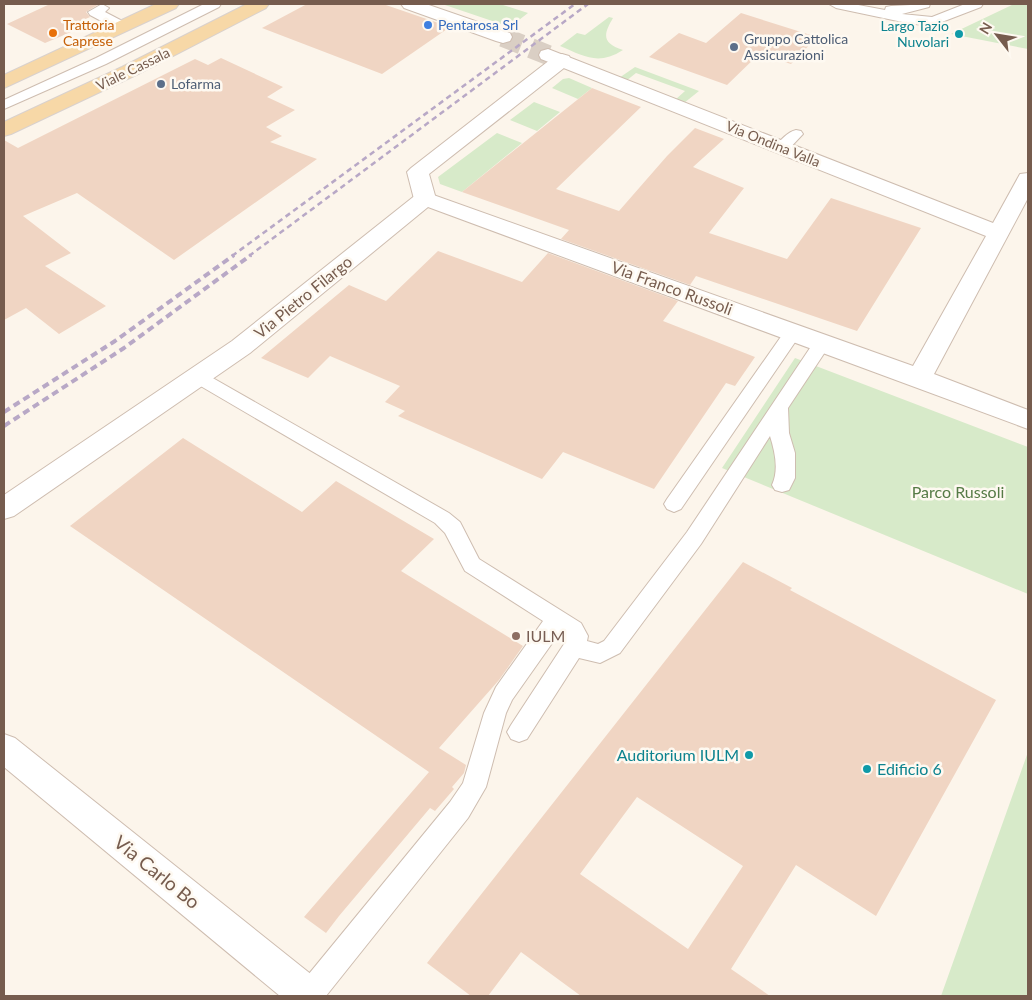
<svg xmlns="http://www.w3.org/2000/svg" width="1032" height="1000" viewBox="0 0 1032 1000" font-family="Lato,sans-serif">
<rect width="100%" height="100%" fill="#fcf5eb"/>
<path fill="#d7eac9" d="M442,4H500L528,13L510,27Z
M1014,4H1028V49L951,34Z
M609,17L613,18C603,35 602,43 623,50C598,66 584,56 560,46L577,33L585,35Z
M635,67L699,91L684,103L675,100L685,91L636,73L626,81L619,78Z
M569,78L592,88L578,99L552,88L563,79Z
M534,102L560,112L537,131L510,120Z
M497,133L522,143L462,192L440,184L438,177Z
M795,358L1028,447V594L722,468Z
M1028,752V996H941Z"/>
<path fill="#f0d5c3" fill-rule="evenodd" d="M50,4H99L86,12L90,17L70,26L76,30L45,43L7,24Z
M307,4H383L450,27L382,74L262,28Z
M741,13L817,37L791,64L759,54L727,85L649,57L679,33L706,43Z
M221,58L283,87L267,97L295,110L266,127L282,136L270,142L317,159L174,260L77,193L23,216L71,253L45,266L106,306L59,334L26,308L4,320V140L18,148L195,59L208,65Z
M592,88L641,107L556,189L619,211L667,156L695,128L724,139L693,167L744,188L709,233L787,259L831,198L921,228L857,331L696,276L690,285L561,239L569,230L462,192Z
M438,251L522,282L548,253L678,301L663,321L755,357L735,386L726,383L654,489L563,452L542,479L398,416L405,411L385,402L400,386L330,356L308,378L261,358L349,285L386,301Z
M183,438L302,512L336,481L434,539L401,571L523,646L499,680L439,748L466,765L464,773L452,787L454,789L435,811L430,808L339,916L326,933L304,917L429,772L70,526Z
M743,562L792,588L790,590L996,700L876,916L796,865L731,969L770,996H581L521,952L488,996H471L427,963ZM637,797L743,866L688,949L580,874Z"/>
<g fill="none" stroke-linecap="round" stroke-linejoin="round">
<path stroke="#dacfc4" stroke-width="20" stroke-dasharray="20 10" stroke-linecap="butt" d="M503,37L548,55"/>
<defs>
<path id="service" d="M102,4L109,8L105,12L128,24L130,27L128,30H118L90,15L88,12Z
M204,4H221L219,7L106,64L4,109V100L96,58Z
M829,4H853L885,10L886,7L891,6L930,4L929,7L902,14L932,17L965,4H983L981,7L934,25L912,24L836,8Z
M796,130L801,131L803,134L787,151H777L774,148C780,141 787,132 796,130Z
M793,326L799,328L802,332L681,509L674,512L667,509L664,504L667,499L787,328Z
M822,337L828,339L831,343L788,408L789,433L795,453V478L789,490L782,492L775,490L772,485C779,470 775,452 770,436L701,544L620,653L600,663L579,658L527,739L519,742L511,739L507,732L511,725L564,644L566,636L560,632L512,700L506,713L486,787L468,818L326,996H296L299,986L450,802L463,783L484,713L496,687L543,621L465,571L445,533L435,523L192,381L189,377L192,373L198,371L204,373L449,513L460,522L479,559L581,623L588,636L587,641L598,644L604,641L687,532L816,339Z"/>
<path id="pedestrian" d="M562,54L569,56L571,60L569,64L429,174L436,199L433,204L425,206L417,204L414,199L407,172L411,168L555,56Z
M4,734L15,738L322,983L327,996H280L4,767Z"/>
<path id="minor" d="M401,4H426L510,33L512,37L510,41L503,43L496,41L404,8Z
M548,49L993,223L1020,174L1028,173V198L934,374L1028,410V429L428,207L250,353L14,516L4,519V495L232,341L417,194L425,192L913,366L986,236L541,59L539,55L541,51Z"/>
<path id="primary" d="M156,4H179L176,8L4,88V75Z
M247,4H269L266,8L136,75L11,134L4,136V122L122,67Z"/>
</defs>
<use href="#service" stroke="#cebdb0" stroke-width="2"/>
<use href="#pedestrian" stroke="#cebdb0" stroke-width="2"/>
<use href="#minor" stroke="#cebdb0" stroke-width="2"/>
<use href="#primary" stroke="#d9d1cd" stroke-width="2"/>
<use href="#service" fill="#fff" fill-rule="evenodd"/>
<use href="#pedestrian" fill="#fff" fill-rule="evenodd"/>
<use href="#minor" fill="#fff" fill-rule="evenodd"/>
<use href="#primary" fill="#f7d8a7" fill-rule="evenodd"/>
<path stroke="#b8a8c6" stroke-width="2.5" stroke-dasharray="5.5 4" stroke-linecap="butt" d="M232,256L575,4
M249,256L588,4"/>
<path stroke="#b8a8c6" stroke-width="4" stroke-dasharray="7 4.5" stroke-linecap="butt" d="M4,412L115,341L234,255
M4,426L124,348L251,255"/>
</g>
<circle fill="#3f7fe0" stroke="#fef9f1" stroke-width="2" cx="428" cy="25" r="5"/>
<circle fill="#e8710a" stroke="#fef9f1" stroke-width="2" cx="53" cy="33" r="5"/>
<g fill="#0f9aa8" stroke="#fef9f1" stroke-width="2">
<circle cx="959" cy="34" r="5"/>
<circle cx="749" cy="755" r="5"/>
<circle cx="867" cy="769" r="5"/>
</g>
<g fill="#5c6f8a" stroke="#fef9f1" stroke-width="2">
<circle cx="734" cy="47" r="5"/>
<circle cx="161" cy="84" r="5"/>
</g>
<circle fill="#8d6e63" stroke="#fef9f1" stroke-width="2" cx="516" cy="636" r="5"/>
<g text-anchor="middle" stroke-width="5" stroke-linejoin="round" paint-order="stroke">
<g font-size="14" fill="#c56008" stroke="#fef9f1" text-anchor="start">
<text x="63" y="30">Trattoria<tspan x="63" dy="16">Caprese</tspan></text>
</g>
<g font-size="14" fill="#366cbe" stroke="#fef9f1" text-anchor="start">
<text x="438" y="30">Pentarosa Srl</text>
</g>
<g font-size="14" fill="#0d838f" stroke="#fef9f1" text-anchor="end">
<text x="949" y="31">Largo Tazio<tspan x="949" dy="16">Nuvolari</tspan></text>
</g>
<g font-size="14" fill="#4e5e75" stroke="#fef9f1" text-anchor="start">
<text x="744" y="44">Gruppo Cattolica<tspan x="744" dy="16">Assicurazioni</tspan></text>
<text x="171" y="89">Lofarma</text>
</g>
<g font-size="14" fill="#765c4e" stroke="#fef9f1">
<text transform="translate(133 69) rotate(-26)" y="5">Viale Cassala</text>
<text transform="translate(773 144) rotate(22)" y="5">Via Ondina Valla</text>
</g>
<g font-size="16" fill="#765c4e" stroke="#fef9f1">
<text transform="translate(672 288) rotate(20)" y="6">Via Franco Russoli</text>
<text transform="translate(303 297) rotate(-39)" y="6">Via Pietro Filargo</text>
</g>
<g font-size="16" fill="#567b46" stroke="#fef9f1">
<text x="958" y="498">Parco Russoli</text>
</g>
<g font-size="16" fill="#785e54" stroke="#fef9f1" text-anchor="start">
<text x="526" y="642">IULM</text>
</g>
<g font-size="16" fill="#0d838f" stroke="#fef9f1" text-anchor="end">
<text x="739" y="761">Auditorium IULM</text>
<text x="877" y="775" text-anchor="start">Edificio 6</text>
</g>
<g font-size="19" fill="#765c4e" stroke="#fef9f1">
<text transform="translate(157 872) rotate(39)" y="7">Via Carlo Bo</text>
</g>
</g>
<rect width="1032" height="1000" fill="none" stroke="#765c4e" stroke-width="10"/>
<g transform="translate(997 35) rotate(301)" stroke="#fef9f1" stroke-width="4" paint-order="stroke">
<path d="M0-4L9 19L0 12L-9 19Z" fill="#765c4e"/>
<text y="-8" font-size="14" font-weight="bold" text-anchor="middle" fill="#765c4e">N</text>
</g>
</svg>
